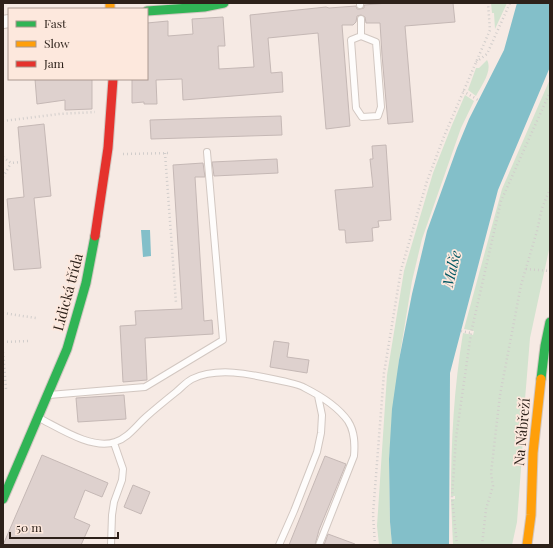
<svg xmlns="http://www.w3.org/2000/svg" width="553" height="548" viewBox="0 0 553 548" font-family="'Playfair Display',serif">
<rect width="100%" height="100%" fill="#f6eae4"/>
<path fill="#d3e3cf" d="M491,3H507L495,29L494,13H492Z
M487,60C493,71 481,86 476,96L468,90L476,68H479Z
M550,79V245L530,338L524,412L522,455L517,522L512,545H453L451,499H455V496H451C451,441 454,388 463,333L473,335L474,331L464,329L502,189Z
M465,95L474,101L461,128L422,239L412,281L399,360L389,459L390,522L392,545H379L377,526L387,375L404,271L433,173L452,125Z"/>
<path fill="#83bfc9" d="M517,3H550V67L498,190L450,373L449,545H392L390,522L389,459L392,409L399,360L412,294L427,231L457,148L469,119L504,50Z
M141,230H150L151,256L143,257Z"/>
<path fill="#ded1ce" stroke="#c5b8b5" d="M388,3H453L455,22L405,26L413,122L388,124L382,55L380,23H366L365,17L361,15L357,16L356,22L353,25H342L350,126L326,129L318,33L268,38L271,73L282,72L283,92L183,100L182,79L156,80L157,104H144V102L132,103V79H147V23L168,21V36L193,34L192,19L223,17L225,46H218L219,69L254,67L250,15L326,7L329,8L356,6L357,9H360L364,8V5Z
M35,79H92V109L65,110V100L37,104Z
M281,116L282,135L151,139L150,120Z
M44,124L51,196L34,198L41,268L14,270L7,199L24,197L18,127Z
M386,145L391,220L378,221L379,227L372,228L373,241L346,243L345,230H339L335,190L373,187L370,159H373L372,146Z
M277,159L278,173L214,176L212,162Z
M203,163L205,177H195L204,321L212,320L213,334L145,338L147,380L123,382L120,326L136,325L135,311L182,309L173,165Z
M274,341L289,343L287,357L309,360L307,373L270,367Z
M124,395L126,419L78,422L76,398Z
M42,455L108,483L102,497L85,490L74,518L90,525L81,545H3Z
M325,456L346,464L319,530L315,545H289Z
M133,485L150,492L141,514L124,507Z
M328,534L355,544L354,545H324Z"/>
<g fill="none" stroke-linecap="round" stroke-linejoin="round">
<defs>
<path id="lane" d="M360,3V5
M361,19V36L351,40L356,108L362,117L378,116L381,107L376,42L361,36
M49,395L145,387L223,340L207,152
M39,418C59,428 92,450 115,442C128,438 136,426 146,417C155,409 166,400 176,392C181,388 186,382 192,379C219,366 254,375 282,381C290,383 299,384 305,388C321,396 338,407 348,421C355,432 355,444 354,456L319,545
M111,545L112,515L114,502L122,480L123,469L114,443
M279,545L294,511L317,452L321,433L322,415L318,396"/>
<path id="street" d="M3,22L9,21"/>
<path id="fast" d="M147,11L204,7L224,3
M541,379L545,346L550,322
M3,499L67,349L86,283L95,236"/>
<path id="slow" d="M110,3V9
M527,545L531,515L533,453L541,379"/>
<path id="jam" d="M95,236L108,148L113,79"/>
</defs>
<use href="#lane" stroke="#d2c7c1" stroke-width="8"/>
<use href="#street" stroke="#d2c7c1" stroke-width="14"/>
<use href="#fast" stroke="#d2c7c1" stroke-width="11"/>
<use href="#slow" stroke="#d2c7c1" stroke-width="11"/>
<use href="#jam" stroke="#d2c7c1" stroke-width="11"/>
<path stroke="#d1cdcb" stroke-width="2.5" stroke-dasharray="1 3" stroke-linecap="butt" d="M476,62L487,54L510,3
M463,91L478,100
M3,121L59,114L95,112
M165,153L176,303
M123,154L171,153
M3,157L11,163L21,162
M3,177L11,163
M526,269L550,271
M3,313L36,318
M461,331L471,333
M3,342L28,341
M3,352L6,389
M375,545L373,514L384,373L401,270L427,181L445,134L490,30L488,3
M457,545L452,498L456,438L471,333L501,201L550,92
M482,545L486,509L493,486L491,473L500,395L521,285L537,231L542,208L550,189"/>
<use href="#lane" stroke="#fefcfb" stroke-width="6"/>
<use href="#street" stroke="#fefcfb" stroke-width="12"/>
<use href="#fast" stroke="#30b455" stroke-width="9"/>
<use href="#slow" stroke="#ff9f0a" stroke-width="9"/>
<use href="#jam" stroke="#e5322d" stroke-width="9"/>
</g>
<g text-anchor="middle" stroke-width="3.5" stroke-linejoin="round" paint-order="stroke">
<g font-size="14" fill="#2d211a" stroke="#fde8dd">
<text transform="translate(68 292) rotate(-75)" y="5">Lidická třída</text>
<text transform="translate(522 432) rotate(-85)" y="5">Na Nábřeží</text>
</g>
<g font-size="15" font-style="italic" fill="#015662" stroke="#fde8dd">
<text transform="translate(452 269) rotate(-76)" y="5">Malše</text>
</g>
</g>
<rect width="553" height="548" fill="none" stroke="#2d211a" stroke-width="8"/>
<rect x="8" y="8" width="140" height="72" fill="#fde8dd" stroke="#aa988f"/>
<rect x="16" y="21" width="20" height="6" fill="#30b455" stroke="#aa988f"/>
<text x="44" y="28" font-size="12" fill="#2d211a">Fast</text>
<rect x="16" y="41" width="20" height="6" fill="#ff9f0a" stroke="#aa988f"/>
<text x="44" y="48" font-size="12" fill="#2d211a">Slow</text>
<rect x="16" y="61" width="20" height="6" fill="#e5322d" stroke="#aa988f"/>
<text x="44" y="68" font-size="12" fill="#2d211a">Jam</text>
<path d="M10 532v6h108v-6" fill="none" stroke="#2d211a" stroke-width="2"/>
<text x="16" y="532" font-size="12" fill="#2d211a" stroke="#fde8dd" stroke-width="3" paint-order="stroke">50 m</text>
</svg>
